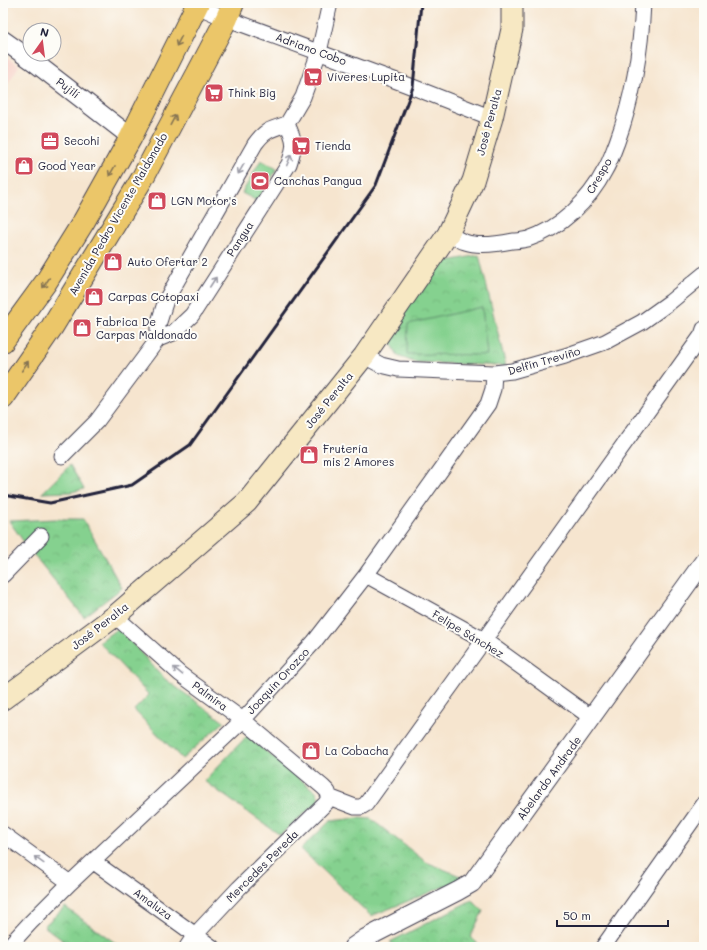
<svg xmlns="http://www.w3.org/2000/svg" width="707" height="950" viewBox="0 0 707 950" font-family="Mali,sans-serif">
<defs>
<pattern id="park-crowns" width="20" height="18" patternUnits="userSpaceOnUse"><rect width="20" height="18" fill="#85d18f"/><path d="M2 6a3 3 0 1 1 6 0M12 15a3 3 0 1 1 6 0" fill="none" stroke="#73b37c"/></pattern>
</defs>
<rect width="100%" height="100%" fill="#fdfcf7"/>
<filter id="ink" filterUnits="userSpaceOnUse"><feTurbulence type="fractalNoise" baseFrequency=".025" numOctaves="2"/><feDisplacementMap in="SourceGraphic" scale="8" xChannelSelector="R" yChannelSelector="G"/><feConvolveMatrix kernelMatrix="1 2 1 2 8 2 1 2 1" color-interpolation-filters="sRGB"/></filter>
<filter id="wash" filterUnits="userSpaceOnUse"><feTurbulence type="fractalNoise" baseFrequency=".012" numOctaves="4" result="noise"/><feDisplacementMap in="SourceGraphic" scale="16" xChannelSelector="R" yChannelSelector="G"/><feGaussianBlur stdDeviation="0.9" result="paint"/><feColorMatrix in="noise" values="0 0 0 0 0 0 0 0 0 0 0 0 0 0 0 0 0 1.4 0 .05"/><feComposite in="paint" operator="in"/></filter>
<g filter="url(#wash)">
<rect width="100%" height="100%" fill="#f6e5cf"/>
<path fill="#f7d1c8" d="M3,55L19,66L3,91Z"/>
<path fill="url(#park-crowns)" stroke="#547a65" d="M479,255L506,366L414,362L398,356L390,340L392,325L438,263Z
M70,465L84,489L71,492L42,493Z
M57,519H83L122,588L84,617L29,549L9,521Z
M118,628L165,679L224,722L182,759L134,710L149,695L99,642Z
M247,736L316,792L319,797L318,802L280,835L204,781Z
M358,818L371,819L426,862L465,878L371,916L301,849L330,821Z
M472,900L483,911L470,937L482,947H398L390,942Z
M65,907L121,947H70V946L44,926Z"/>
<path fill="#85d18f" stroke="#547a65" d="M261,160L277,169L257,201L242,193Z
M482,307L487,355L407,354L408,324Z"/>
</g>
<g filter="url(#ink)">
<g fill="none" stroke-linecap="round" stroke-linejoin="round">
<defs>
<path id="minor" d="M197,6L220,16L405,84L492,118
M448,234C454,237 459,240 465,242C479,247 498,244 513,241C517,241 523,240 528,239C561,228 589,201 605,170C610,162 613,152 617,142C633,98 641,50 643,3
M158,339V325L166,300L255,144C265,130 271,129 287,124L303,97L319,52L330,3
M364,356L381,365L398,369L494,373L512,371L565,356L605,342L642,322L670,302L704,274
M62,456L97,421L158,339L173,333L192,315L289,164C295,146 296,142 287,124
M3,575L41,536
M366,575L484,640L585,713
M115,616L180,674L243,720L323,787L328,792L329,797L355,807H361L366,804L484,640L702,335L704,329
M3,834L70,883
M94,862L212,947
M8,947L30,923L70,883L243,720L314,642L366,575L488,404L493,389L494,373
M187,947L195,935L239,888L326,803L329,797
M603,947L704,804"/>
<path id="tertiary" d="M3,40L34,62L131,137
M353,947L366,938L458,891L472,883L704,561"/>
<path id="secondary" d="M3,699L115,616L247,502L364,356L448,234L473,181L492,118L512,29V3"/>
<path id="primary" d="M3,341L46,282L84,221L131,137L198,3
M3,398L52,327L142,179L227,18L233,3"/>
</defs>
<use href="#minor" stroke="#423f51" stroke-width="17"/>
<use href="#tertiary" stroke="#423f51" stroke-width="20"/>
<use href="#secondary" stroke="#423f51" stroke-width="23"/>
<use href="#primary" stroke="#423f51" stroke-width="24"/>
<use href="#minor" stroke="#fff" stroke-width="15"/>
<use href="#tertiary" stroke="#fff" stroke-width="18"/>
<use href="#secondary" stroke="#f7e8c3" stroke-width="21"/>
<use href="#primary" stroke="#ebc669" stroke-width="22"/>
<path stroke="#22223b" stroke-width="3" d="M3,495L50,503L132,485L190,445L376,185L413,87L421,3"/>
</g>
<defs><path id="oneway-shaft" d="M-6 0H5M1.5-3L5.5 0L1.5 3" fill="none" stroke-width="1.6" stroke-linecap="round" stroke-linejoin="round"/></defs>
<g stroke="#867452">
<use href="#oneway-shaft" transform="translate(179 41) rotate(117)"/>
<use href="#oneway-shaft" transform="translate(173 120) rotate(-62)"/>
<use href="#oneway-shaft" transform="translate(112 171) rotate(120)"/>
<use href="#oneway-shaft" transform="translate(46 283) rotate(124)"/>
<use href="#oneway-shaft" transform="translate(25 366) rotate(-56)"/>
</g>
<g stroke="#9c9ca7">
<use href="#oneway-shaft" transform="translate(289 160) rotate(-68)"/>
<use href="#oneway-shaft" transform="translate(241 169) rotate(120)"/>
<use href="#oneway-shaft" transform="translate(213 282) rotate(-57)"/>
<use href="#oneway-shaft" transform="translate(178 671) rotate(-140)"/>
<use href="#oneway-shaft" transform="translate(39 860) rotate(-144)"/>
</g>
</g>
<defs>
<symbol id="supermarket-square" viewBox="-11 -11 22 22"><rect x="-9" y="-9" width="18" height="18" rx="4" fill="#d1495b" stroke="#fdfcf7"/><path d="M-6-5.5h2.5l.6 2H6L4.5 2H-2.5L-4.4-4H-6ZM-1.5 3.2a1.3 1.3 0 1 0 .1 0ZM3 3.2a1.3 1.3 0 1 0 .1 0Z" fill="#fff"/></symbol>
<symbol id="office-square" viewBox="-11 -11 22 22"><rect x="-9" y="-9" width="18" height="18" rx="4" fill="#d1495b" stroke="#fdfcf7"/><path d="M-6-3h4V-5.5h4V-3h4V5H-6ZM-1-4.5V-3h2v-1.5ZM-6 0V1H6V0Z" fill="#fff"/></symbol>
<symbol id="shop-square" viewBox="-11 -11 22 22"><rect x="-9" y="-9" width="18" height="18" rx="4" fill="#d1495b" stroke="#fdfcf7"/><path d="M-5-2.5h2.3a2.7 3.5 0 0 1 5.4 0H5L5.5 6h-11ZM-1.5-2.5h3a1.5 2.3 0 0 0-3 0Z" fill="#fff"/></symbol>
<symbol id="stadium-square" viewBox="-11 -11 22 22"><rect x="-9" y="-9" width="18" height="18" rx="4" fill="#d1495b" stroke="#fdfcf7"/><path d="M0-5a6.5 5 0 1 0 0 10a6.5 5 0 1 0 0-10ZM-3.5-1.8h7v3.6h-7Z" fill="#fff"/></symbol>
</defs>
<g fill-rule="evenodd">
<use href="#supermarket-square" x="302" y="66" width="22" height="22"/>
<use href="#supermarket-square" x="203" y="82" width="22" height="22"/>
<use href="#office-square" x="39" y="130" width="22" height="22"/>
<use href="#supermarket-square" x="290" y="135" width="22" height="22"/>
<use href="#shop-square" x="13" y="155" width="22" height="22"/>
<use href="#stadium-square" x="249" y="170" width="22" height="22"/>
<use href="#shop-square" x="146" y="190" width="22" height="22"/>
<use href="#shop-square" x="102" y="251" width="22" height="22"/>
<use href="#shop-square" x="83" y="286" width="22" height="22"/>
<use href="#shop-square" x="71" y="317" width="22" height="22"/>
<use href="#shop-square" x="298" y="444" width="22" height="22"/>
<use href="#shop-square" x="300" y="740" width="22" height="22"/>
</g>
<g text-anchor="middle" stroke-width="4" stroke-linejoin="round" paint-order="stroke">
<g font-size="11" fill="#22223b" stroke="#fdfcf7">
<text transform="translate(311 49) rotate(20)" y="4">Adriano Cobo</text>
<text transform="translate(68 88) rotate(38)" y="4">Pujilí</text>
<text transform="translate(489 122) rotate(-75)" y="4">José Peralta</text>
<text transform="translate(599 176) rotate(-60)" y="4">Crespo</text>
<text transform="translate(118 214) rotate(-60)" y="4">Avenida Pedro Vicente Maldonado</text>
<text transform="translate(240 239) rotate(-57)" y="4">Pangua</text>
<text transform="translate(544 361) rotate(-16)" y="4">Delfín Treviño</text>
<text transform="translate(329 400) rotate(-51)" y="4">José Peralta</text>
<text transform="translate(100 626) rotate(-38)" y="4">José Peralta</text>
<text transform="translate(468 634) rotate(31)" y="4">Felipe Sánchez</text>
<text transform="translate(278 681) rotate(-47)" y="4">Joaquín Orozco</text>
<text transform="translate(210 696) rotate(37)" y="4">Palmira</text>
<text transform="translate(549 778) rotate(-54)" y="4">Abelardo Andrade</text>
<text transform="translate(262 866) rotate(-45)" y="4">Mercedes Pereda</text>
<text transform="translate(153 904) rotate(36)" y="4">Amaluza</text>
</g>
<g font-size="11" fill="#22223b" stroke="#fdfcf7" text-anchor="start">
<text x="327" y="81">Víveres Lupita</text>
<text x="228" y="97">Think Big</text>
<text x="64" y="145">Secohi</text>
<text x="315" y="150">Tienda</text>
<text x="38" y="170">Good Year</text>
<text x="274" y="185">Canchas Pangua</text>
<text x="171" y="205">LGN Motor's</text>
<text x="127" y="266">Auto Ofertar 2</text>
<text x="108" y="301">Carpas Cotopaxi</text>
<text x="96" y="326">Fabrica De<tspan x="96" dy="13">Carpas Maldonado</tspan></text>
<text x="323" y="453">Frutería<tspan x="323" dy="13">mis 2 Amores</tspan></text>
<text x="325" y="755">La Cobacha</text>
</g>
</g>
<rect width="707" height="950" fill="none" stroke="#fdfcf7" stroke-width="16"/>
<g transform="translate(42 42) rotate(14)"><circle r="19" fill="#fdfcf7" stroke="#a5a5ac"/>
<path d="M0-3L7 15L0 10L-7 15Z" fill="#d1495b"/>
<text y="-6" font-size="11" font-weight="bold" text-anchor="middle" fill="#22223b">N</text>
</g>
<path d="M557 920v6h111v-6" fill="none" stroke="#22223b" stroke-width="2"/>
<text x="563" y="920" font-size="12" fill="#22223b" stroke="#fdfcf7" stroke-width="3" paint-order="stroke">50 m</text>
</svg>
